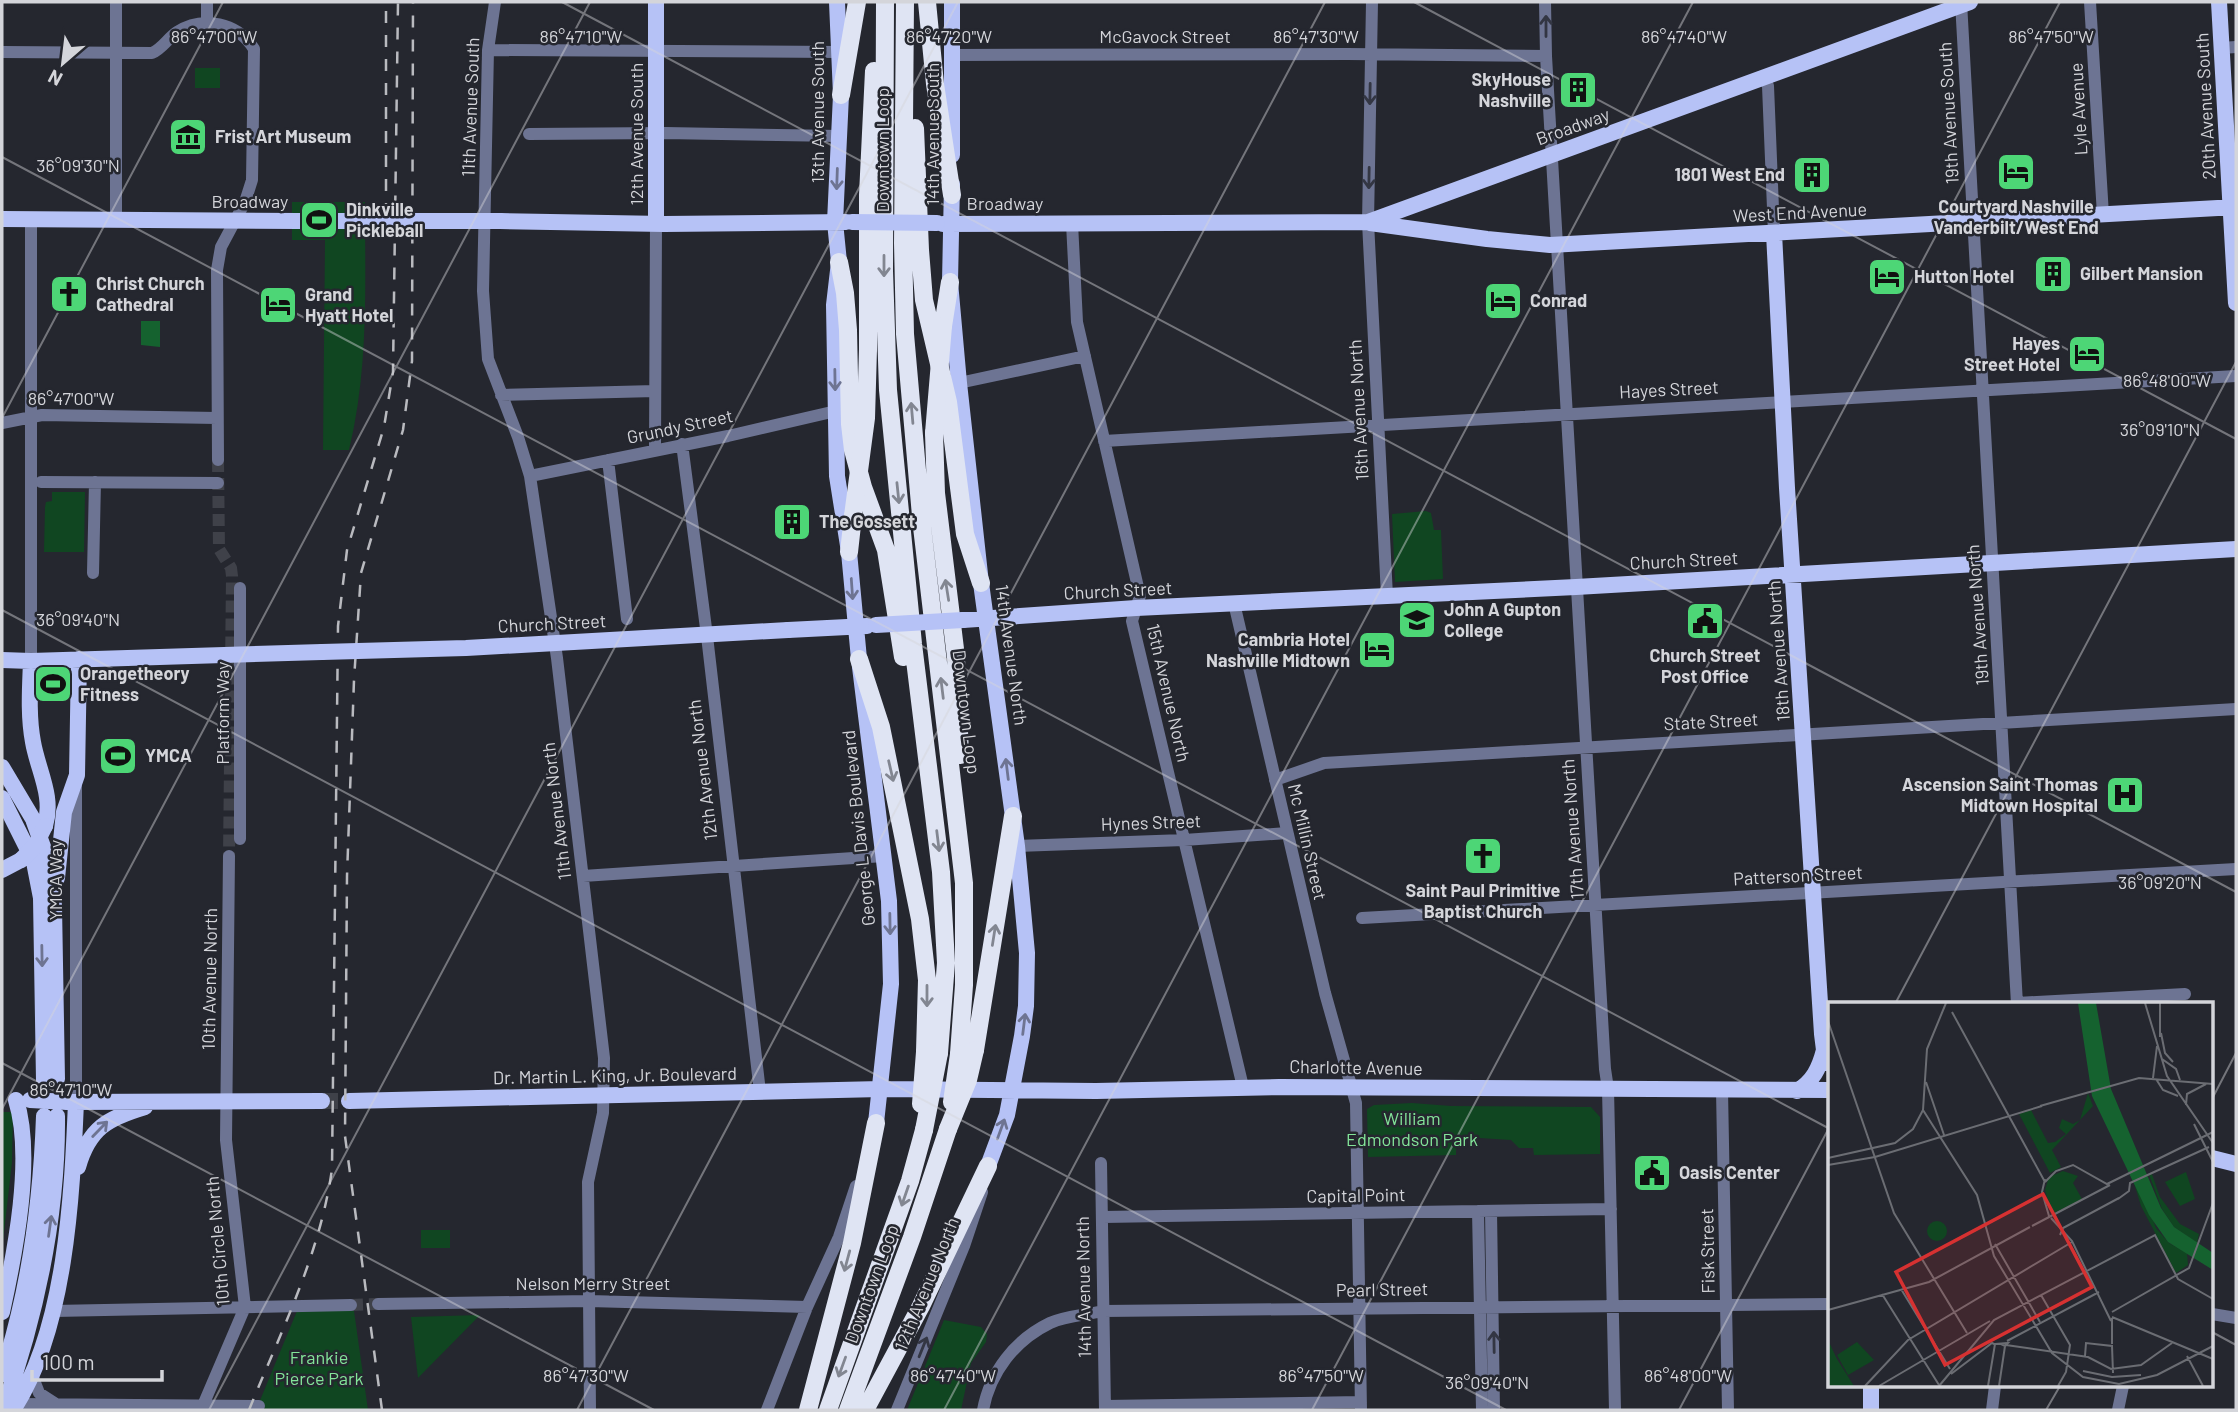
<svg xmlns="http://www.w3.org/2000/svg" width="2238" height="1412" viewBox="0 0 2238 1412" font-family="Barlow,sans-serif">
<rect width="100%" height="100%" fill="#25272f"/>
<path fill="#104621" d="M195,68H220V88H195Z
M292,202H365C365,285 369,368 349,450H323L325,240H292Z
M52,492H85L84,552H44L45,507L46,502L52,501Z
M1426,511L1431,513L1434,530H1441L1443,579L1395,582L1392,514Z
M1412,1103L1451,1106L1591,1107L1600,1117V1154L1534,1155L1533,1148H1519L1511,1140L1464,1137L1456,1145V1155L1368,1157L1367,1109L1374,1105Z
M2,1112H13L12,1162L2,1250Z
M421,1230H450V1248H421Z
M297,1311H354L368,1410H256Z
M480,1315L418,1378L411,1317Z
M944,1320L981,1327L987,1334L986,1342L971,1363L961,1410H907Z"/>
<path fill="#15622f" d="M141,321H160V347L141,345Z"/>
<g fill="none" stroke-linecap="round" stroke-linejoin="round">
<path stroke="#3f4149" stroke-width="12" stroke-dasharray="12 6" stroke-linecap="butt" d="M218,460L219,549L231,568L232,576L229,856
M351,1305L378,1304"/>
<path stroke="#3f4149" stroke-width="16" stroke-dasharray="16 8" stroke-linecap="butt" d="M322,1101H349"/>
<path stroke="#6d7493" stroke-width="12" d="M207,2V22
M495,2L488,50L483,291L488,359L518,437L530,476L557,658L604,1058L603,1113L588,1182L590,1410
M1372,2L1368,222L1387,596
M1545,2L1546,56L1605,1069L1608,1089L1615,1410
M1961,2L2017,1004
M2090,2L2103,215
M2221,48L2236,47
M488,50L838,52
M2,52L152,53C162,49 168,38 177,32C203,15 238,23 254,49L252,180L245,202L221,247L217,270L218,460
M952,55L1347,54L1546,56
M1764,78L1768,86L1774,233
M529,134L665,133L839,136
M31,220V661
M116,220V2
M1072,223L1077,322L1140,596L1132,621L1243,1087
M959,383L1085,356
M501,395L655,391
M2,423L42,415L217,418
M1104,441L2236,376
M682,444L707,636L760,1092
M655,450L656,224
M608,460L627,619
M530,476L728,436L836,411
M41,482L218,483
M93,573L95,482
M1234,603L1325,993L1356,1103L1361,1410
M1275,780L1324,763L2236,709
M240,839V588
M1017,846L1184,840L1287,833
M583,876L884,856
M1362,918L2236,869
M2017,1003L2185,994
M1722,1090L1728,1410
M76,1102V786
M1101,1163L1105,1410
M1478,1211L1482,1410
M1491,1211L1494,1410
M1103,1217L1611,1209
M378,1304L589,1301L807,1307
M54,1311L351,1305
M2212,1314L2236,1318
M32,1375L39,1393L56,1404
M17,1404L259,1406
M1105,1406L1361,1402
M201,1410L245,1307L226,1140L229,856
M767,1410L807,1307L839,1237L856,1186
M897,1410L964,1246L982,1192
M983,1410C990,1372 1015,1340 1050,1323C1065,1316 1086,1315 1103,1311L1830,1304
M1992,1410L1995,1386
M2118,1410L2123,1386"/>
<path stroke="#b6c2f6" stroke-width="16" d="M837,2L841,95L835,222L839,262L834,305L837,476L849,552L859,659L889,901L891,984L876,1123
M2219,2L2236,303
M952,155V2
M952,184L950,282L959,383L981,583L1017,846L1027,953L1026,1006L1022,1036L1007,1115L988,1166
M2,219L298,221
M500,221L664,224L846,222
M1370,223L1487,239L1550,245L2236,207
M656,224V2
M943,224L1368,222L1970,2
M1774,233L1787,488L1822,1034L1824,1050L1830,1064
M963,620L1136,608L1576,587L2236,549
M788,630L867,626
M2,660L31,661L322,652
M31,661C30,688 28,715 33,742C38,771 54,796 45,826
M2,767L33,819L51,869L54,906L57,1079
M2,798L34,862L41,898L44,1080
M2,870L21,860
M57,878L64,812L77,775L79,659
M1797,1091C1813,1081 1819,1069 1824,1050
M349,1101L881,1089L1096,1091L1279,1087L1830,1090
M68,1102L322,1101
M2212,1158L2236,1164
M78,1167C89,1128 108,1118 145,1107
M2,1312C15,1253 34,1157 16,1100
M2,1374C30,1289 41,1204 44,1116
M1871,1386V1410
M3,1410C36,1316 58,1216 57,1116
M13,1410C66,1329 72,1197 76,1102"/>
<path stroke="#dfe4f3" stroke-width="18" d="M885,2L884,271L888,390L913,644L941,872L946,963L939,1053
M905,2L903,243L905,334L922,527L964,883V985L959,1054
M927,2L935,84L952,195
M841,95L857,2
M915,128L920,250L924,300L948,402L965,534L981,583
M839,262L845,293L848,330L850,424L853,450L863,487L886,550L903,657
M943,326L950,282
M868,349V195L874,71
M934,433L936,493L956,657L960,755
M849,552L853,516
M859,659L881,727L920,919L927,980L925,1052
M975,1050L1013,816
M808,1410L852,1243L876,1123
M828,1410L910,1181L924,1130
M848,1410L912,1237L948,1129
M865,1410L921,1306L988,1166"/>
<path stroke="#b9babf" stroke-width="2.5" stroke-dasharray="12 12" stroke-linecap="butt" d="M386,215V2
M249,1410C281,1331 320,1255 332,1169L338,626L347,550L384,427L393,372L398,2
M382,1410L345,1136L347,876L354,680L361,573L403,430L412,361L413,2"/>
<path stroke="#b6c2f6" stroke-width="16" d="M298,221H500
M852,222L937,223
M876,625L963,620
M322,652L466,648L788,630
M21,860L35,846L45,826
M30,1100L68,1102"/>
<path stroke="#dfe4f3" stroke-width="18" d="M934,433L943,326
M853,516L866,418L868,349
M952,1102L959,1054
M921,1104L925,1052
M948,1129L968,1080L975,1050
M924,1130L939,1053"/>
</g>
<defs><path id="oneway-shaft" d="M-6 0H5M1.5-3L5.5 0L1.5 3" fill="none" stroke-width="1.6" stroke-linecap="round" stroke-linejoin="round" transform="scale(1.75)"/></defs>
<g stroke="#333643">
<use href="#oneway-shaft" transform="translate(1546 26) rotate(-90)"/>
<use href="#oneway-shaft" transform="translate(1370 94) rotate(91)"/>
<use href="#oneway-shaft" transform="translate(1369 178) rotate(91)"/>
<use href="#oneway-shaft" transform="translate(1494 1342) rotate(-91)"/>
<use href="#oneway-shaft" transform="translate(923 1347) rotate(-68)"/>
</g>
<g stroke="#6e7492">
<use href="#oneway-shaft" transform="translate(837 179) rotate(92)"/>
<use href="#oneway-shaft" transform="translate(835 380) rotate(89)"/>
<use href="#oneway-shaft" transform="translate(852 589) rotate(86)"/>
<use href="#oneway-shaft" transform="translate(1007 769) rotate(-97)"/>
<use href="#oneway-shaft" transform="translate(890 924) rotate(89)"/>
<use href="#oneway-shaft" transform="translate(42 956) rotate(89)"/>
<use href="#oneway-shaft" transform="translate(1024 1024) rotate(-83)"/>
<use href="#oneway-shaft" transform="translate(100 1129) rotate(-46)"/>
<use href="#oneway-shaft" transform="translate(1001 1129) rotate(-70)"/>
<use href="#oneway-shaft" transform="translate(50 1226) rotate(-82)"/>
</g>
<g stroke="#828691">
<use href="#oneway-shaft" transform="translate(884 266) rotate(90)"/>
<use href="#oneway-shaft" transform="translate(912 413) rotate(-95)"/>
<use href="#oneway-shaft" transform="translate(898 493) rotate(84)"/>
<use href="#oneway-shaft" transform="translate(947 590) rotate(-99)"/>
<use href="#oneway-shaft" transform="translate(942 688) rotate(-97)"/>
<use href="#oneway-shaft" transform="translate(891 771) rotate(77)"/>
<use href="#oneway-shaft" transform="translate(938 841) rotate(83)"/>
<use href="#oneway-shaft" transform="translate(994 935) rotate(-81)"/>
<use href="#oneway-shaft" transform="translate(927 996) rotate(90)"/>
<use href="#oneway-shaft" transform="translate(905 1196) rotate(109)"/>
<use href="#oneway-shaft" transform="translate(847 1261) rotate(105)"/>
<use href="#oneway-shaft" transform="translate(842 1367) rotate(110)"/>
</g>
<path fill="none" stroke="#d4d5da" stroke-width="2" stroke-opacity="0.45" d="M562,2L2236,892M1414,2L2236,439M2,157L1830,1129M2,418L223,2M2,610L1506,1410M1895,1004L2236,362M2,1063L654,1410M2212,1099L2236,1053M2,1109L590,2M2212,1332L2236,1345M209,1410L958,2M577,1410L1325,2M944,1410L1693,2M1312,1410L2060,2M1679,1410L1830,1126M2046,1410L2060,1386"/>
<defs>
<symbol id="building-square" viewBox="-11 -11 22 22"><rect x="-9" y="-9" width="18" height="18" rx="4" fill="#4dd676" stroke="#25272f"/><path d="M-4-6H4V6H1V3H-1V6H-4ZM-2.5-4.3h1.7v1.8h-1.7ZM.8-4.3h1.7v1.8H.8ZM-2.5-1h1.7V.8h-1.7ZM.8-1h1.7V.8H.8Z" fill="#111"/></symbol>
<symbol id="museum-square" viewBox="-11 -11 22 22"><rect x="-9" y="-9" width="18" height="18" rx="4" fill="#4dd676" stroke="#25272f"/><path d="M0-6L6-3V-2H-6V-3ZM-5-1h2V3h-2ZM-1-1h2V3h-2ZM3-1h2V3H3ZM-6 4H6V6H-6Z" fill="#111"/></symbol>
<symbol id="hotel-square" viewBox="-11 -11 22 22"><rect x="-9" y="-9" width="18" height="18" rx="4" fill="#4dd676" stroke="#25272f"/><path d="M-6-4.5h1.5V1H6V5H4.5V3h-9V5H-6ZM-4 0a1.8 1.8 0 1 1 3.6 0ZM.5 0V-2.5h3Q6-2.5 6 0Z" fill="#111"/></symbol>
<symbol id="stadium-square" viewBox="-11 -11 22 22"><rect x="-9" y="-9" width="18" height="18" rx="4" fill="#4dd676" stroke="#25272f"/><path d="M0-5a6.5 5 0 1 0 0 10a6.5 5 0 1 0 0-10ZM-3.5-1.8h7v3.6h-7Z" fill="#111"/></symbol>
<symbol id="church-square" viewBox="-11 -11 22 22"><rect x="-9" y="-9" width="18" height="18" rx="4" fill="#4dd676" stroke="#25272f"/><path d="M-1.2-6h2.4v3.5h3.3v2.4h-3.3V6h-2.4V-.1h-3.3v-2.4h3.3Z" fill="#111"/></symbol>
<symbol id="school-square" viewBox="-11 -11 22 22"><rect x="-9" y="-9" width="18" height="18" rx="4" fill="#4dd676" stroke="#25272f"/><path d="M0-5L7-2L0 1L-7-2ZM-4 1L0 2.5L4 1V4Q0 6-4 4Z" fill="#111"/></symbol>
<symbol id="civic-square" viewBox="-11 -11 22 22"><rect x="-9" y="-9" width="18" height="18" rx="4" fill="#4dd676" stroke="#25272f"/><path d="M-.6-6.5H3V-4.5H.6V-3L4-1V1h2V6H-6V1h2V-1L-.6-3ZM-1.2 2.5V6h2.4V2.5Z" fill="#111"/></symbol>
<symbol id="hospital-square" viewBox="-11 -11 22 22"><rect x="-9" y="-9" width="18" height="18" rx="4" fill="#4dd676" stroke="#25272f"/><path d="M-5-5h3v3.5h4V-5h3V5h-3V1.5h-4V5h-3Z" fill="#111"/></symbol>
</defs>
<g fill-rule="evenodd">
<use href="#building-square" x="1556" y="68" width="44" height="44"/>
<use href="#museum-square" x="166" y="115" width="44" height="44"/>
<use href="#hotel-square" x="1994" y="150" width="44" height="44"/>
<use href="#building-square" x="1790" y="153" width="44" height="44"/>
<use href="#stadium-square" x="297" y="198" width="44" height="44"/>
<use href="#building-square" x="2031" y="252" width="44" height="44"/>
<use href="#hotel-square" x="1865" y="255" width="44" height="44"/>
<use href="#church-square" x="47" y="272" width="44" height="44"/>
<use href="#hotel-square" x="1481" y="279" width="44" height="44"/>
<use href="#hotel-square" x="256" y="283" width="44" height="44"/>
<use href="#hotel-square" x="2065" y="332" width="44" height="44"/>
<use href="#building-square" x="770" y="500" width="44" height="44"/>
<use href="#school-square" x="1395" y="598" width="44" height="44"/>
<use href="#civic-square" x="1683" y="599" width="44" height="44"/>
<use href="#hotel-square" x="1355" y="628" width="44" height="44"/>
<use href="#stadium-square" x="31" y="662" width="44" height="44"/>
<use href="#stadium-square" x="96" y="734" width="44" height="44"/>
<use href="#hospital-square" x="2103" y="773" width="44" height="44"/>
<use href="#church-square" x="1461" y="834" width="44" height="44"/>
<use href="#civic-square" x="1630" y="1151" width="44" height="44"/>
</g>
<g text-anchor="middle" stroke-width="5" stroke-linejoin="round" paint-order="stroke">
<g font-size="18" fill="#d4d5da" stroke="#25272f">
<text x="1165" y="43">McGavock Street</text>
<text transform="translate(2206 106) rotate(-93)" y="6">20th Avenue South</text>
<text transform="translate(471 107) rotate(-88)" y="6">11th Avenue South</text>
<text transform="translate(2079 109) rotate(-93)" y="6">Lyle Avenue</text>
<text transform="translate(818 112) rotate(-90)" y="6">13th Avenue South</text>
<text transform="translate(1949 113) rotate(-93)" y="6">19th Avenue South</text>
<text transform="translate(1573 127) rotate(-20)" y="6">Broadway</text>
<text transform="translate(637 134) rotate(-90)" y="6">12th Avenue South</text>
<text transform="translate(933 134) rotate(-90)" y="6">14th Avenue South</text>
<text transform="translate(883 150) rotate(-90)" y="6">Downtown Loop</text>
<text x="250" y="208">Broadway</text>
<text x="1005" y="210">Broadway</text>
<text transform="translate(1800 213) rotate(-3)" y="6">West End Avenue</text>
<text transform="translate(1669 390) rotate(-3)" y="6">Hayes Street</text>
<text transform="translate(1359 410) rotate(-93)" y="6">16th Avenue North</text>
<text transform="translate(680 427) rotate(-12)" y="6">Grundy Street</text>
<text transform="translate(1684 561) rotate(-3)" y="6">Church Street</text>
<text transform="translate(1118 591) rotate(-3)" y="6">Church Street</text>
<text transform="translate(1978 615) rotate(-94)" y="6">19th Avenue North</text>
<text transform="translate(552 624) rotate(-3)" y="6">Church Street</text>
<text transform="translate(1779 651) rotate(-94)" y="6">18th Avenue North</text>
<text transform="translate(1011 655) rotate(82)" y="6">14th Avenue North</text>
<text transform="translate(1168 693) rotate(77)" y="6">15th Avenue North</text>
<text transform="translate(966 712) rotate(83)" y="6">Downtown Loop</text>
<text transform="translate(223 713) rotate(-90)" y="6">Platform Way</text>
<text transform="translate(1711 722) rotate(-3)" y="6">State Street</text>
<text transform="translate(703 770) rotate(-97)" y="6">12th Avenue North</text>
<text transform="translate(557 811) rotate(-97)" y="6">11th Avenue North</text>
<text transform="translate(1151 823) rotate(-2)" y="6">Hynes Street</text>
<text transform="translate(859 828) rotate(-96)" y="6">George L Davis Boulevard</text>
<text transform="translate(1573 829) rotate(-94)" y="6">17th Avenue North</text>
<text transform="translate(1307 842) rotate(77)" y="6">Mc Millin Street</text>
<text transform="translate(1798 876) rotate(-3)" y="6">Patterson Street</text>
<text transform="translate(56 880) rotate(-90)" y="6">YMCA Way</text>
<text transform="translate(210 979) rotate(-89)" y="6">10th Avenue North</text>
<text transform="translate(1356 1068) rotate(1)" y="6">Charlotte Avenue</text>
<text transform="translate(615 1076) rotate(-1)" y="6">Dr. Martin L. King, Jr. Boulevard</text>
<text transform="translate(1356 1196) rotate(-1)" y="6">Capital Point</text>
<text transform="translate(218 1241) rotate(-95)" y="6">10th Circle North</text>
<text transform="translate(1708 1251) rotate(-91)" y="6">Fisk Street</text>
<text x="593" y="1290">Nelson Merry Street</text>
<text transform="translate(872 1284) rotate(-70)" y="6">Downtown Loop</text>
<text transform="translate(927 1284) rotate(-68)" y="6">12th Avenue North</text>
<text transform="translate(1084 1287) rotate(-91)" y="6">14th Avenue North</text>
<text transform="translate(1382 1290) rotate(-1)" y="6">Pearl Street</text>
</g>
<g font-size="18" font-weight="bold" fill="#d4d5da" stroke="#25272f" text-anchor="start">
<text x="1551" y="86" text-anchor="end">SkyHouse<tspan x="1551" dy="21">Nashville</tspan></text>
<text x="215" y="143">Frist Art Museum</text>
<text x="1785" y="181" text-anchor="end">1801 West End</text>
<text x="2016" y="213" text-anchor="middle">Courtyard Nashville<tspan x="2016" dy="21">Vanderbilt/West End</tspan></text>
<text x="346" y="216">Dinkville<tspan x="346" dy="21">Pickleball</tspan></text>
<text x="2080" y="280">Gilbert Mansion</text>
<text x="1914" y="283">Hutton Hotel</text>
<text x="96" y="290">Christ Church<tspan x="96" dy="21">Cathedral</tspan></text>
<text x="305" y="301">Grand<tspan x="305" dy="21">Hyatt Hotel</tspan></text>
<text x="1530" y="307">Conrad</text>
<text x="2060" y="350" text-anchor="end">Hayes<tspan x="2060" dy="21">Street Hotel</tspan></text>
<text x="819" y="528">The Gossett</text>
<text x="1444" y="616">John A Gupton<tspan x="1444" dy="21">College</tspan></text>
<text x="1350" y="646" text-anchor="end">Cambria Hotel<tspan x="1350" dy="21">Nashville Midtown</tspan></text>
<text x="1705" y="662" text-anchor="middle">Church Street<tspan x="1705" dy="21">Post Office</tspan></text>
<text x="80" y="680">Orangetheory<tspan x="80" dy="21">Fitness</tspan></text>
<text x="145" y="762">YMCA</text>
<text x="2098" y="791" text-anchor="end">Ascension Saint Thomas<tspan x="2098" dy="21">Midtown Hospital</tspan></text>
<text x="1483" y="897" text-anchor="middle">Saint Paul Primitive<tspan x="1483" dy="21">Baptist Church</tspan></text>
<text x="1679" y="1179">Oasis Center</text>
</g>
<g font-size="18" fill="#83e499" stroke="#25272f">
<text x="1412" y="1125">William<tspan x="1412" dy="21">Edmondson Park</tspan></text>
<text x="319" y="1364">Frankie<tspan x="319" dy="21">Pierce Park</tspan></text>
</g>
</g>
<g transform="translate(1828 1002)">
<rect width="385" height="385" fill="#25272f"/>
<path d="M260,91L265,104L224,148L233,165L222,171L191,112L203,108L220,141L227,140L238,132L231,126L234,117L245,122L252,118ZM235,169L250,174L245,181L254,197L224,212L217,188L221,175ZM358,170L367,197L352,204L337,180ZM324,172L332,195L352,222L371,232L369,241L346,225L334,207L321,173ZM310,179L328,226L341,241L359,251L360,263L348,271L313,204L306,181ZM99 229a10 10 0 1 1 20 0a10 10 0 1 1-20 0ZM0,338L9,357L26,384H0ZM29,340L46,358L20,373L9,353Z" fill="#104621"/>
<path d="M250,1H268L283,87L333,206L346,225L385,251V268L340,240L321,213L264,94Z" fill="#15622f"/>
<path fill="none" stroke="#6b6d73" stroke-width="2" d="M118,1L99,47L95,108L149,193L166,254L224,351L255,375L291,382L329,373L385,344M317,1L339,74L385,141M332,1V35M124,10L217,180M0,19L66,211L139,331M333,31L337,51L345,60M334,57L348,67L352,78M325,76L329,44M328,77L335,88L350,94M98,80L116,133M358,103L359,92L378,82M212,104L311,76L385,82M366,122L385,160M0,156L67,141L85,127L95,108M0,163L47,155L214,104M217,177L214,190L221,214M217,180L228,169L245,163L279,182L385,130M290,197L301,189L302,181L381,145M223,216L244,239L283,319M204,224L282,183M232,233L235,226L291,196M167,242L212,320M73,287L122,367M54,292L111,383M213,293L242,343L238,370L230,384M0,308L101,280L202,225M284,310L361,266L385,201M284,315L385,357M284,316V342M179,339L271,290M178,343L260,355L283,367L313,363L344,341M257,354L258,341L284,344L285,371M359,354L375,384M255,369L284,375L313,373M123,372L164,341L166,342H173L177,344L180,341L167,342M37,384L80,338L244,240M51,384L162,319M111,384L166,318L327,233L350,277L385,297M160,384L167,342M171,384L177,344"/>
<path fill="#d63131" fill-opacity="0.15" stroke="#d63131" stroke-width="3.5" d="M215,192L264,285L117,363L68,270Z"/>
<rect width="385" height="385" fill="none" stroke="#d4d5da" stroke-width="3.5"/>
</g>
<g font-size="18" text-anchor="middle" fill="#d4d5da" stroke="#25272f" stroke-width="5" stroke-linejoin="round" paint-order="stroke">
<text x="214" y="43">86°47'00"W</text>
<text x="581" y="43">86°47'10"W</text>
<text x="949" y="43">86°47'20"W</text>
<text x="1316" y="43">86°47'30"W</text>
<text x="1684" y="43">86°47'40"W</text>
<text x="2051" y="43">86°47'50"W</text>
<text x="78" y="172">36°09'30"N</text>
<text x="2167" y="387">86°48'00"W</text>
<text x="71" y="405">86°47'00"W</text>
<text x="2160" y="436">36°09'10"N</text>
<text x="78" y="626">36°09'40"N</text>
<text x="2160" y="889">36°09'20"N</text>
<text x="71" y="1096">86°47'10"W</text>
<text x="586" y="1382">86°47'30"W</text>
<text x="953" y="1382">86°47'40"W</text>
<text x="1321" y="1382">86°47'50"W</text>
<text x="1688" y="1382">86°48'00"W</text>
<text x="1487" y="1389">36°09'40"N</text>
</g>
<rect width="2238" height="1412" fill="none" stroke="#d4d5da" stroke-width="7"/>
<g transform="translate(63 63) rotate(208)" stroke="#25272f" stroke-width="5" paint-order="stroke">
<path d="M0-5L12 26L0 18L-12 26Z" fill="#d4d5da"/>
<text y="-10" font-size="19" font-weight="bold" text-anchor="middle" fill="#d4d5da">N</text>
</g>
<path d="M32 1370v10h130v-10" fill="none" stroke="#d4d5da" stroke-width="3.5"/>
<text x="42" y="1370" font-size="21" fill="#d4d5da" stroke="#25272f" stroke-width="5" paint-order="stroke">100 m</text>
</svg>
